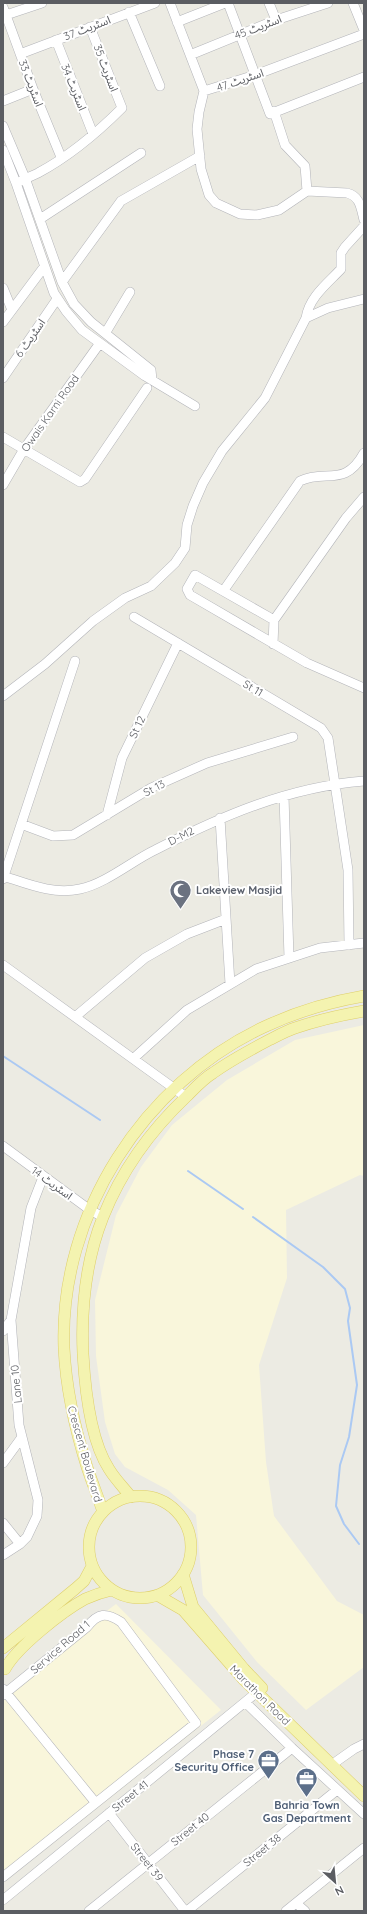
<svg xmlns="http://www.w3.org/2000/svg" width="367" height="1914" viewBox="0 0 367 1914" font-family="Quicksand,'Noto Sans Arabic',sans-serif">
<rect width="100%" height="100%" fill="#ecebe3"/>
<path fill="#f9f6db" d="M364,1025V1176L360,1175L286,1210L287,1278L259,1365L266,1462L274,1516L337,1601L364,1615V1667L306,1710L257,1662L203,1595L196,1515L168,1490L125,1467L115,1454L105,1422L96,1356L95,1300L116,1215L141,1167L172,1125L227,1080L295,1040Z
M116,1604L221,1710L3,1883V1689Z"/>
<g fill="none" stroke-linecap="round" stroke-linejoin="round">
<path stroke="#abc9f3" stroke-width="2" d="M3,1056L100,1120
M188,1171L243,1209
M253,1217L323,1267L345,1289L350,1308L348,1321L357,1385L349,1437L340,1465L336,1506L344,1524L359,1544"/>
<defs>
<path id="minor" d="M170,3L204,91L255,75L364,34
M228,3L270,114L364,77
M269,3L276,20
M353,3L364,30
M3,7L33,89L61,157
M129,12L160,86
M6,15L42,3
M177,22L225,3
M56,40L93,134
M20,54L155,3
M190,55L276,20L328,3
M204,91L199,112L197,129L201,169L209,195L216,203L240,214L257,215L279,210L307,191L347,193C360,196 361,208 364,220
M3,101L33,89
M274,111L285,145L305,166L307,191
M3,126L25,178L62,282L74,304L91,322L151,370L152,380
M3,150L16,183L54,293L66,311L82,330L145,376L195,406
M21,181C26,178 32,176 38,173C68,157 98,132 122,108L90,27
M40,219L141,153
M62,282L121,201L200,156
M3,288L12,310
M306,318C309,297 328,283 341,269V253L345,247L364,226
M3,322L44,267
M106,332L130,292
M3,378L57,299
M3,437L80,482L85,479L147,388
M3,485L24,449L100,343
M224,590L300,481C326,469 345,488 364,453
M134,617L321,728L328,738L348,870L349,945
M274,620L195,575L187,589L190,595L307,663L364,688
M273,644L274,620L346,518L364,497
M3,696L45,664L93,621L125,598L151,586L175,563L185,548L187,525L193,506L203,483L222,451L265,398L306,318L328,308L364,299
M284,796L289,958
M107,815L122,758L178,643
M220,818L230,984
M21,824L53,836L73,835L151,788L207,763L293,737
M3,876C28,884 53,895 80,889C105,884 132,861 155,850C222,816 288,787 364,781
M3,879L75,661
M3,965L186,1097
M75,1017L145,958L187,934L226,919
M134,1058L187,1010L256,969L320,948L364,943
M3,1146L90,1210L103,1217
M3,1331L11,1320
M3,1463L22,1437
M3,1523L20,1544
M3,1555L20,1544L27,1537L37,1516L38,1500L19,1425L11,1320L31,1208L43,1177
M3,1689L95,1802
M3,1695L87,1627C98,1613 106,1612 121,1622L196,1723L3,1877
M245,1702L292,1748L364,1814
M337,1761L354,1749L364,1744
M109,1813L185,1911
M3,1900L256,1693
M296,1903L305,1911
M89,1911L292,1748
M187,1911L337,1790
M286,1911L364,1848"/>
<path id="major" d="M89 1547a51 51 0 1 1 102 0a51 51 0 1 1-102 0Z
M131,1497C124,1488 115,1479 109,1469C90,1440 85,1389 83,1354C81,1309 86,1260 103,1217C121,1172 151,1130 187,1096C195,1088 203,1079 213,1073C231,1060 250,1050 269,1040C277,1036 286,1031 295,1028C318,1020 341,1015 364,1011
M103,1512C98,1497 92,1482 87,1467C75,1429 66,1388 64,1348C59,1214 144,1083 264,1027C296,1012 329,1002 364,996
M183,1574L193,1607L244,1669L262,1688
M157,1595L183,1610L244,1680L364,1796
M3,1648L75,1589L84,1581L92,1566
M5,1669C17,1647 63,1611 85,1599C94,1595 103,1592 112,1590"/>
</defs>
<use href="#minor" stroke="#b3b4b9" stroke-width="10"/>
<use href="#major" stroke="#decf69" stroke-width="12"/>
<use href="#minor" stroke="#fff" stroke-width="9"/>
<use href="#major" stroke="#f4f3b0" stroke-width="11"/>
</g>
<defs>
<symbol id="mosque-pin" viewBox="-11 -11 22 30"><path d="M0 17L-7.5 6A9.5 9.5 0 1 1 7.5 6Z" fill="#6b7280" stroke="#fff"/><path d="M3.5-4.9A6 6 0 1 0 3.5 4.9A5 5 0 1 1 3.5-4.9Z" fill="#fff"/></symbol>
<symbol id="office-pin" viewBox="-11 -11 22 30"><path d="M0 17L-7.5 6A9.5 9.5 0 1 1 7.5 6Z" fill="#5c6f8a" stroke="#fff"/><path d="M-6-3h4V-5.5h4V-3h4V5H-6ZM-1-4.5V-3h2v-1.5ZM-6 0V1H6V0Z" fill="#fff"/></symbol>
</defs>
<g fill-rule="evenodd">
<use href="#mosque-pin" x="168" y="878" width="25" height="34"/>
<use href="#office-pin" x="256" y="1748" width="25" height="34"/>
<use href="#office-pin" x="294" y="1766" width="25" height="34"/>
</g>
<g text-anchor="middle" stroke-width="4" stroke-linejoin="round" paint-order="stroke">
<g font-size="11" fill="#5b5d62" stroke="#fff">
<text transform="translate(258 27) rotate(-21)" y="4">اسٹریٹ 45</text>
<text transform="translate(87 28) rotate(-21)" y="4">اسٹریٹ 37</text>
<text transform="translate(106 68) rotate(69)" y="4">اسٹریٹ 35</text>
<text transform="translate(240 80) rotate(-19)" y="4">اسٹریٹ 47</text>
<text transform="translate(31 83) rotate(69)" y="4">اسٹریٹ 33</text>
<text transform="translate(74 87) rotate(68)" y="4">اسٹریٹ 34</text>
<text transform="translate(30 338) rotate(-55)" y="4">اسٹریٹ 6</text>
<text transform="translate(50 413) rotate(-55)" y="4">Owais Karni Road</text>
<text transform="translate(253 688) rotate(31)" y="4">St 11</text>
<text transform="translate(137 727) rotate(-65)" y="4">St 12</text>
<text transform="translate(154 788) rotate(-27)" y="4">St 13</text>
<text transform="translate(181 836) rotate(-27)" y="4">D-M2</text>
<text transform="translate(52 1183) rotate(36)" y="4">اسٹریٹ 14</text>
<text transform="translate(16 1384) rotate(-95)" y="4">Lane 10</text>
<text transform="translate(85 1454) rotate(74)" y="4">Crescent Boulevard</text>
<text transform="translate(60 1647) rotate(-41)" y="4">Service Road 1</text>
<text transform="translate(260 1695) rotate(45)" y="4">Marathon Road</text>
<text transform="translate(130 1796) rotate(-39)" y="4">Street 41</text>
<text transform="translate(190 1829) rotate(-39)" y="4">Street 40</text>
<text transform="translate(262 1850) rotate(-39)" y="4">Street 38</text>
<text transform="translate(147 1862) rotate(52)" y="4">Street 39</text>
</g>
<g font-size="11" font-weight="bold" fill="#5b616d" stroke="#fff" text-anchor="start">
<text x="196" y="894">Lakeview Masjid</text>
</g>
<g font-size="11" font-weight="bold" fill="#4e5e75" stroke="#fff" text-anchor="end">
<text x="254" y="1758">Phase 7<tspan x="254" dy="13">Security Office</tspan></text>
<text x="307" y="1809" text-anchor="middle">Bahria Town<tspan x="307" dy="13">Gas Department</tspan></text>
</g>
</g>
<rect width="367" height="1914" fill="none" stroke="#5b5d62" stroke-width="8"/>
<g transform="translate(335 1882) rotate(153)" stroke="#ffffff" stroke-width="3" paint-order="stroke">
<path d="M0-3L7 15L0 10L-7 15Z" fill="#5b5d62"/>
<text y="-6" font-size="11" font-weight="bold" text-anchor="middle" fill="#5b5d62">N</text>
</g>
</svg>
